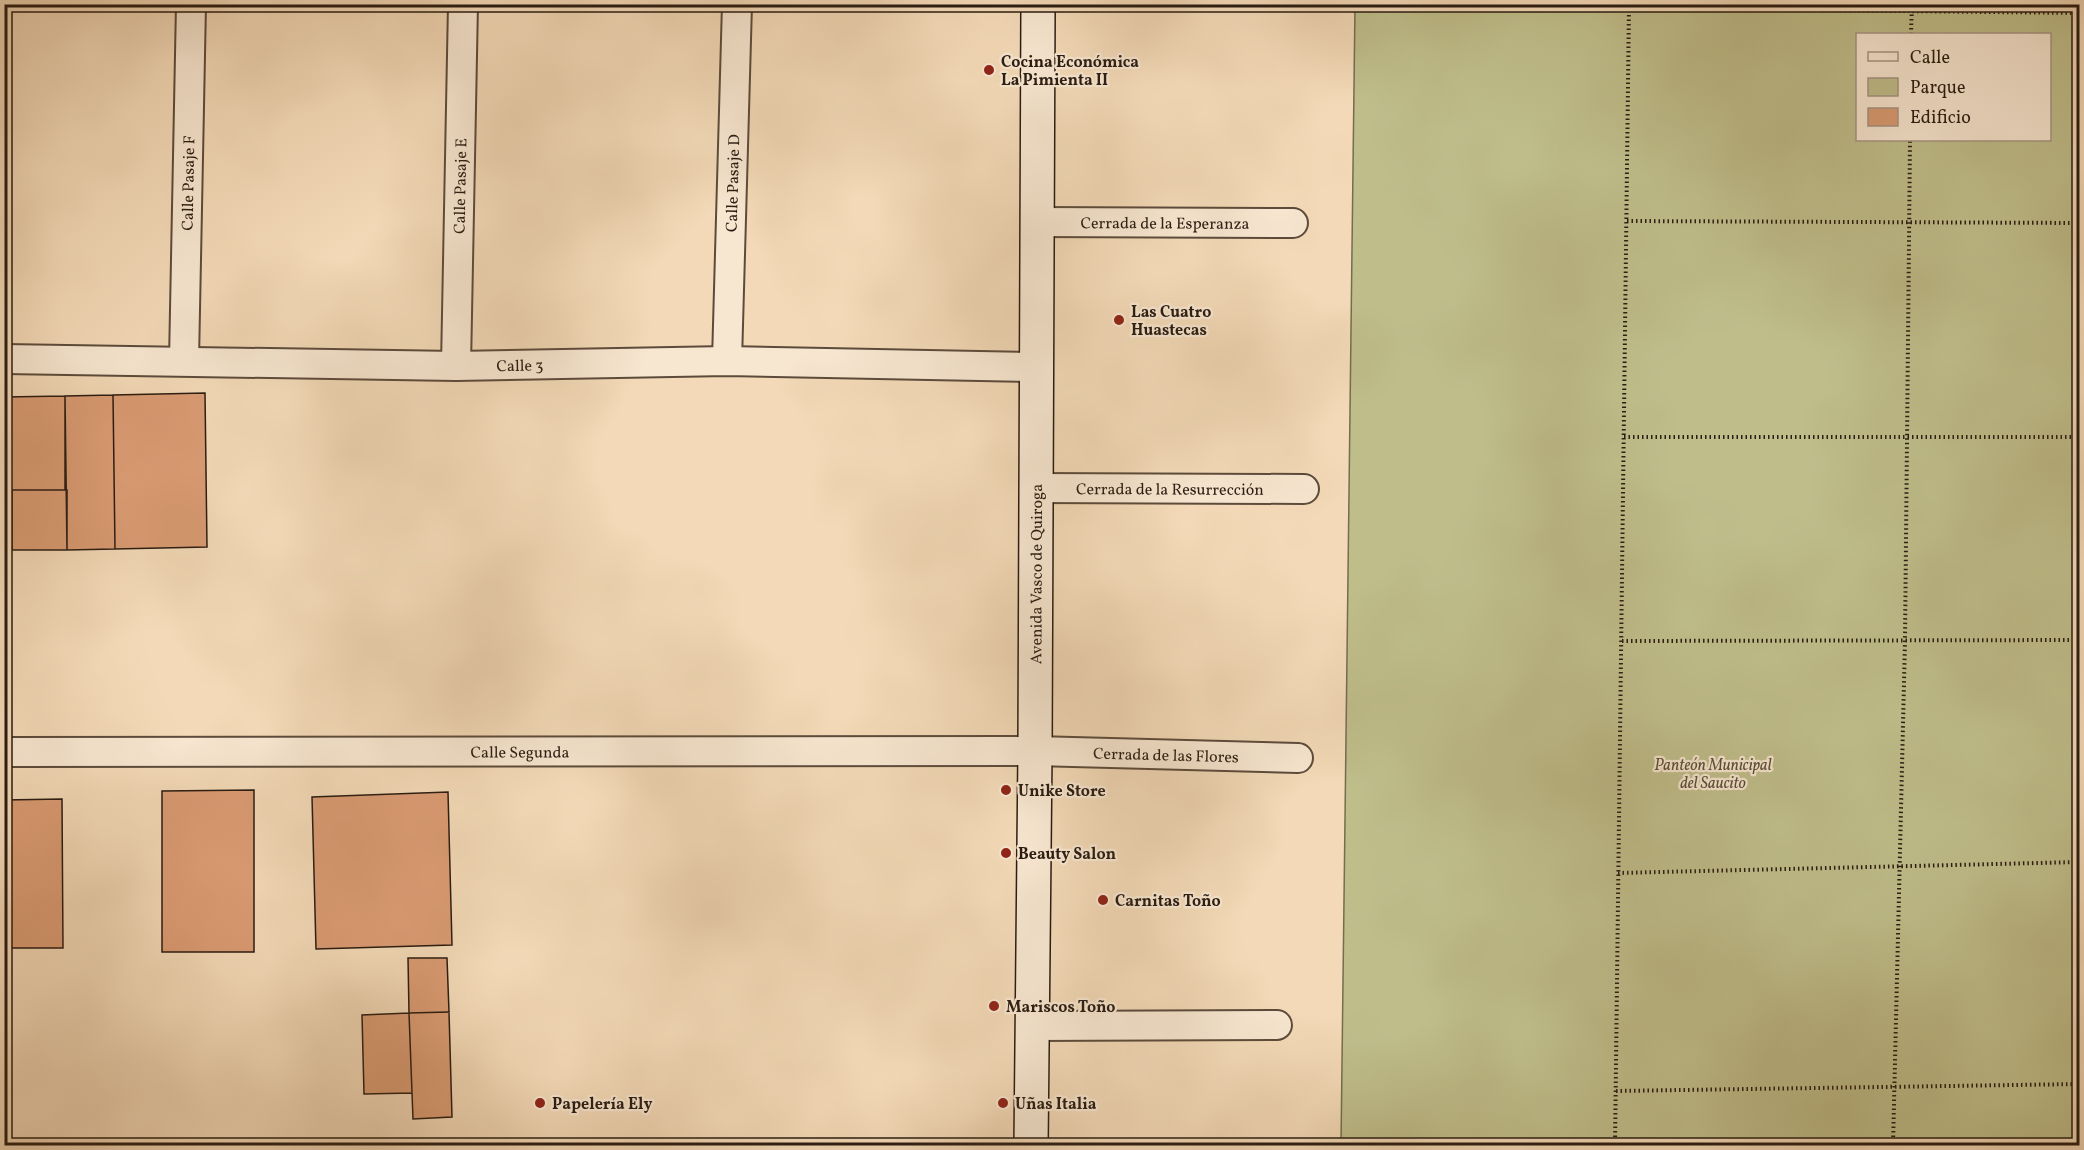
<svg xmlns="http://www.w3.org/2000/svg" width="2084" height="1150" viewBox="0 0 2084 1150" font-family="Vollkorn,serif">
<rect width="100%" height="100%" fill="#f3d9b7"/>
<filter id="stains"><feTurbulence type="fractalNoise" baseFrequency=".00333" numOctaves="4"/><feColorMatrix values="0 0 0 0 .2 0 0 0 0 .09 0 0 0 0 .02 0 0 0 .5 -.17"/></filter>
<radialGradient id="worn" r=".72"><stop offset=".6" stop-color="#630" stop-opacity="0"/><stop offset="1" stop-color="#630" stop-opacity=".3"/></radialGradient>
<path fill="#bfbe8b" stroke="#746d4e" stroke-width="1.5" fill-rule="evenodd" d="M1355,5H2079V1145H1341ZM1858,34H2050V140H1858Z"/>
<path fill="#da9b73" stroke="#2a1c12" stroke-width="1.5" d="M205,393L207,547L115,549L113,395Z
M113,395L115,549L67,550L65,396Z
M65,396V490H4V397Z
M4,490H12V550H4Z
M12,490H67V550H12Z
M254,790V952H162V791Z
M448,792L452,945L316,949L312,797Z
M62,799L63,948H4V800Z
M408,958H447L449,1012L409,1013Z
M449,1012L452,1117L413,1119L409,1013Z
M409,1013L412,1093L364,1094L362,1015Z"/>
<g fill="none" stroke-linecap="round" stroke-linejoin="round">
<defs>
<g id="minor">
<path id="s1" d="M1036,222L1293,223"/>
<path id="s2" d="M4,359L456,366L727,361L1035,367"/>
<path id="s3" d="M184,361L191,4"/>
<path id="s4" d="M727,361L737,4"/>
<path id="s5" d="M456,366L463,4"/>
<path id="s6" d="M1036,488L1304,489"/>
<path id="s7" d="M4,752L1035,751L1298,758"/>
<path d="M1032,1026L1277,1025"/>
</g>
<g id="secondary">
<path id="s8" d="M1031,1146L1035,751L1038,4"/>
</g>
</defs>
<use href="#minor" stroke="#5c4b3b" stroke-width="32"/>
<use href="#secondary" stroke="#2a1c12" stroke-width="36"/>
<path stroke="#2a1c12" stroke-width="4" stroke-dasharray="1.5 3" stroke-linecap="butt" d="M1629,8L2080,13
M1911,34L1912,4
M1627,221L2080,223
M1624,437H2080
M1622,641L2080,640
M1618,873L2080,862
M1616,1091L2080,1084
M1615,1146L1629,4
M1893,1146L1905,641L1910,140"/>
<use href="#minor" stroke="#f7e6d0" stroke-width="28"/>
<use href="#secondary" stroke="#f7e6d0" stroke-width="33"/>
</g>
<g fill="#8f2418" stroke="#f7e6d0" stroke-width="2">
<circle cx="989" cy="70" r="6"/>
<circle cx="1119" cy="320" r="6"/>
<circle cx="1006" cy="790" r="6"/>
<circle cx="1006" cy="853" r="6"/>
<circle cx="1103" cy="900" r="6"/>
<circle cx="994" cy="1006" r="6"/>
<circle cx="540" cy="1103" r="6"/>
<circle cx="1003" cy="1103" r="6"/>
</g>
<g text-anchor="middle" stroke-width="4.5" stroke-linejoin="round" paint-order="stroke">
<g font-size="16" font-weight="bold" fill="#2a1c12" stroke="#f7e6d0" text-anchor="start">
<text x="1001" y="67">Cocina Económica<tspan x="1001" dy="18">La Pimienta II</tspan></text>
<text x="1131" y="317">Las Cuatro<tspan x="1131" dy="18">Huastecas</tspan></text>
<text x="1018" y="796">Unike Store</text>
<text x="1018" y="859">Beauty Salon</text>
<text x="1115" y="906">Carnitas Toño</text>
<text x="1006" y="1012">Mariscos Toño</text>
<text x="552" y="1109">Papelería Ely</text>
<text x="1015" y="1109">Uñas Italia</text>
</g>
<g font-size="16" fill="#2a1c12" stroke="#f7e6d0">
<text dy="6" stroke="none"><textPath href="#s3" startOffset="178">Calle Pasaje F</textPath></text>
<text dy="6" stroke="none"><textPath href="#s4" startOffset="178">Calle Pasaje D</textPath></text>
<text dy="6" stroke="none"><textPath href="#s5" startOffset="180">Calle Pasaje E</textPath></text>
<text dy="6" stroke="none"><textPath href="#s1" startOffset="129">Cerrada de la Esperanza</textPath></text>
<text dy="6" stroke="none"><textPath href="#s2" startOffset="516">Calle 3</textPath></text>
<text dy="6" stroke="none"><textPath href="#s6" startOffset="134">Cerrada de la Resurrección</textPath></text>
<text dy="6" stroke="none"><textPath href="#s8" startOffset="572">Avenida Vasco de Quiroga</textPath></text>
<text dy="6" stroke="none"><textPath href="#s7" startOffset="516">Calle Segunda</textPath></text>
<text dy="6" stroke="none"><textPath href="#s7" startOffset="1162">Cerrada de las Flores</textPath></text>
</g>
<g font-size="16" font-style="italic" fill="#574d36" stroke="#f7e6d0">
<text x="1713" y="770">Panteón Municipal<tspan x="1713" dy="18">del Saucito</tspan></text>
</g>
</g>
<rect width="2084" height="1150" fill="none" stroke="#f3d9b7" stroke-width="24"/>
<rect x="6" y="6" width="2072" height="1138" fill="none" stroke="#2a1c12" stroke-width="3"/>
<rect x="12" y="12" width="2060" height="1126" fill="none" stroke="#2a1c12" stroke-width="1.5"/>
<rect x="1856" y="33" width="195" height="108" fill="#f7e6d0" stroke="#a59584" stroke-width="1.5"/>
<rect x="1868" y="52" width="30" height="9" fill="#f7e6d0" stroke="#a59584" stroke-width="1.5"/>
<text x="1910" y="63" font-size="18" fill="#2a1c12">Calle</text>
<rect x="1868" y="78" width="30" height="18" fill="#bfbe8b" stroke="#a59584" stroke-width="1.5"/>
<text x="1910" y="93" font-size="18" fill="#2a1c12">Parque</text>
<rect x="1868" y="108" width="30" height="18" fill="#da9b73" stroke="#a59584" stroke-width="1.5"/>
<text x="1910" y="123" font-size="18" fill="#2a1c12">Edificio</text>
<rect width="100%" height="100%" filter="url(#stains)"/>
<rect width="100%" height="100%" fill="url(#worn)"/>
</svg>
